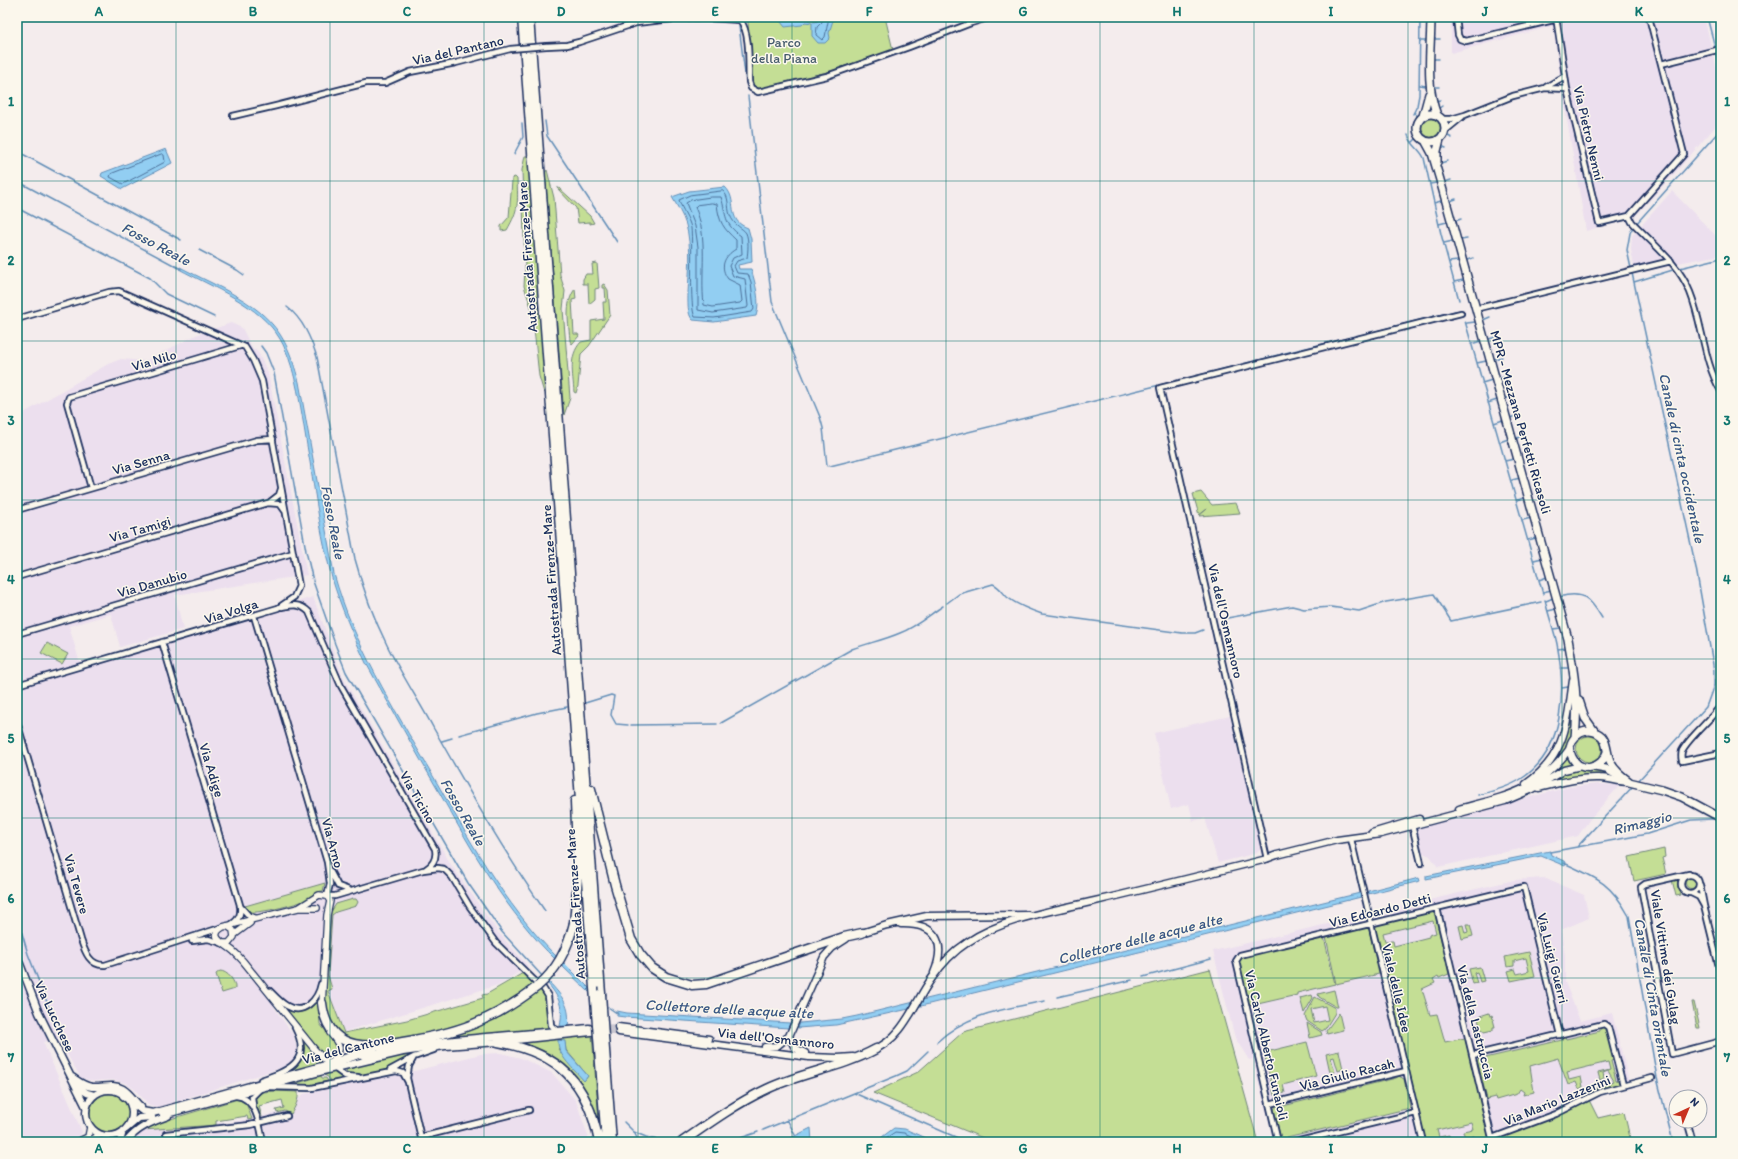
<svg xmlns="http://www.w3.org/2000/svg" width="1738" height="1159" viewBox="0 0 1738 1159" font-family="Itim,sans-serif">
<rect width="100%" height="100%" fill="#f4eced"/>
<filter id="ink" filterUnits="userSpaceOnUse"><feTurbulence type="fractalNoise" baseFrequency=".025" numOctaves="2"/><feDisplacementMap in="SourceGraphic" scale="8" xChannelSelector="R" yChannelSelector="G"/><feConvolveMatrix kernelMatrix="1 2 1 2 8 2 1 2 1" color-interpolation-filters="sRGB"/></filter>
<g filter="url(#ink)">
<path fill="#ecdfee" d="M1451,17H1704L1721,86V120L1675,173L1634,217L1586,231L1560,79L1553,26L1451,53Z
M1672,191L1720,240L1721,255L1635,271L1631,250L1632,236Z
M231,323L242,328L253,350L255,349L258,352L268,373L307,575L175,595L183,629L120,647L111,614L69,626L81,667L313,597L344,679L450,863L498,932L528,966L501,984L340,1033L331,1002L302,1012L273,1006L294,1036L297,1050L292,1061L284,1067L158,1107L149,1105L134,1089L125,1083L113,1080L93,1081L81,1078L58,1039L43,1042L82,1132L76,1142H17V417L108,364L121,359L146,361L196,335Z
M1230,716L1261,849L1257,853L1218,863L1205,818L1193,821L1189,804L1171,809L1154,733Z
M1598,784L1620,785L1590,819L1578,836L1438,867L1430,856L1423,853L1417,831L1418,827L1421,825L1569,787Z
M1544,878L1584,895L1589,918L1561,930L1565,955V982L1580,1021L1612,1013L1629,1082L1588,1096L1598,1117L1624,1111L1631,1142H1274L1253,1059L1249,1060L1235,1038L1213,951L1514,880Z
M500,1053L521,1058L552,1073L576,1101L590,1142H129L143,1130L233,1122L278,1113L304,1094L411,1072L481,1054Z"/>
<path fill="#c4de95" stroke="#70867a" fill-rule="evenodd" d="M746,17H885L893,50L827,72L758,89L752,83L748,22Z
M1422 128a9 9 0 1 1 18 0a9 9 0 1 1-18 0Z
M525,156H528L546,391L544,393L539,376L532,310L524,286L525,269L522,170Z
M547,170L554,198L560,275L565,291L563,309L570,398L564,415L545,173Z
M515,177L517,179C518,203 519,209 507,230L501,231V226L509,217L512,181V178Z
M557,188H559L590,216L594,223L590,224V222L578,223L576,208Z
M597,263L599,288L595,289V299L589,304L588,284H583V279L586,274H593L592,264Z
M604,284L608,290L610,315L589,346L581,354L578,386L576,393L574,392C573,374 568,356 581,342L591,340V321L604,319L603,302H606L605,288H602V285Z
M575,289L576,299L572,300L574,334H578L579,336L572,344L570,341C569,324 564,304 575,289Z
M1201,492L1212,505L1236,503L1240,513L1199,516L1207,509L1199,515L1193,494Z
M47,643L68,654L62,664L41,653Z
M1572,706H1573C1574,725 1572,745 1559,760C1555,766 1547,770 1541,774L1567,732Z
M1576 749a13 13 0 1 1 26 0a13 13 0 1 1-26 0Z
M1568,756L1572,764L1563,767L1548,777Z
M1575,770L1604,771L1603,776L1548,784V782L1566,773Z
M1664,849L1665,857L1662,858L1666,874L1634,881L1629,857Z
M1685.5 883a5.5 5.5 0 1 1 11 0a5.5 5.5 0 1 1-11 0Z
M1677,879L1681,895L1676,896L1672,880Z
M325,883L323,891C316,891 316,895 310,898C303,903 258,914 250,912L245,906Z
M353,899H356L358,902L356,906L336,912L332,915L328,975L332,989L328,991L344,1033L407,1020L483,998L482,995L487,994L523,973L535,984C521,994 507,1005 492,1013C469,1026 442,1031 417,1036C405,1038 383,1045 372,1044C343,1042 324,1026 325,996L331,912L336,904Z
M1432,912L1435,915L1449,974L1439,978L1438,976L1433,979L1435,983L1422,989L1430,1015L1437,1014L1445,1042L1465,1038L1490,1142H1476L1474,1136L1465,1138L1463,1131L1473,1129L1471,1122L1437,1130L1439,1137L1449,1135L1451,1142H1426L1375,928L1377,925ZM1433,921L1436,933L1429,935V937L1394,946L1393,941H1385L1383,933Z
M1466,924H1470L1473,936L1462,939L1459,926L1463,925L1465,933L1468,932Z
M1363,928L1366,927L1369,930L1379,974L1336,984L1326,937Z
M1324,937L1335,984L1297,993V995L1249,1006L1238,961L1239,958Z
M1529,952L1535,976L1511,981L1508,971L1515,969L1517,974L1529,971L1526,958L1514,961V966L1507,967L1505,957Z
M1480,967L1484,981L1480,982L1477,972L1474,973L1477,983L1473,984L1469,969Z
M1210,969L1258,1142H993L873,1093L918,1072L963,1032Z
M220,971C227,971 236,981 235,989L222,993L216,974Z
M541,988C551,1001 545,1015 548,1030L449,1038V1036Z
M1334,990L1338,1007H1336L1319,997L1318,994Z
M1312,995L1313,998L1304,1013L1300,998Z
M1315,997L1335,1008V1013L1325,1029L1322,1031L1307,1021L1305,1016ZM1325,1006L1328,1020L1314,1023L1311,1009Z
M318,998L320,1024L336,1044L338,1051L331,1057L324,1055L281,1004L292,1010L312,1004Z
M1692,1002H1694L1700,1028H1697Z
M1339,1013L1343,1030L1327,1034L1326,1031Z
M1489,1013L1490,1016L1492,1015L1495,1027H1493V1030L1484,1032L1483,1030H1481L1478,1019L1480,1018V1016Z
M1307,1023L1321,1032L1322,1035L1310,1038Z
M1603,1027L1607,1030L1614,1060L1611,1061L1616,1080H1619L1620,1084L1602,1088L1580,1099L1579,1096L1614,1081L1608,1071L1603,1073L1604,1078L1600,1080L1598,1073L1610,1070L1608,1062L1567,1072L1569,1080L1581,1077L1583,1087L1579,1089L1576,1082L1568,1085L1558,1058L1530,1066L1534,1092L1523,1095L1524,1092L1520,1089L1517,1094L1496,1100L1495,1097L1487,1099L1477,1061L1480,1056L1481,1059L1562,1040V1037L1565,1036L1566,1039L1600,1031V1028Z
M592,1035L599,1121H598L574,1077L519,1042ZM565,1043L566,1050L588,1076L584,1081L558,1049Z
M303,1039L322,1063L289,1073C303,1057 300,1059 303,1039Z
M1307,1042L1316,1076L1283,1085L1285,1093L1274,1095L1265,1057L1267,1056L1266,1052Z
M1339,1051L1343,1069L1338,1071L1334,1057L1331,1058L1335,1072H1330L1326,1054Z
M410,1055C405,1066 369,1076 356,1075C353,1075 350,1073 347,1073L346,1069L389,1058Z
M334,1072L335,1073L344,1079L330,1081L328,1077L324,1075Z
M321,1076L322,1078H326L328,1081L310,1085L291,1086V1085Z
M1399,1076L1404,1079L1410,1108L1408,1111L1406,1109L1287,1138L1288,1141L1281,1139L1274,1110L1276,1105H1279V1107L1396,1078Z
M275,1091L298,1092C299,1100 295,1107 291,1114L285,1111L277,1113L276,1110L284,1108L282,1100L259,1106L262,1117H260L255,1102L257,1095L263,1092Z
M90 1114a20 20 0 1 1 40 0a20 20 0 1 1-40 0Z
M238,1099L246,1103L252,1119L248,1120L247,1116L216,1121V1125L143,1130L157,1123Z
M1589,1100L1598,1118L1624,1112L1631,1142H1498L1500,1141L1499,1137L1556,1116Z
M152,1119L126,1138L125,1137L139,1120Z"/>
<path fill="#92cef2" stroke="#628eb7" d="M777,17H805C807,21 816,24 819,20L813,17H834L829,33L830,38L825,43H818L812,36V23L805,22L802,25L785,27Z
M166,149L172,163L122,189L101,176L102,173Z
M725,187C739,200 725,220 748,228L751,239L752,262L738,265L739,269H751C755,282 761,302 756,316L714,322L693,320C687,315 688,301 688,293C689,272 692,246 686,225C683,215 677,206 672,197L689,191Z
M180,267C217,287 263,302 284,341C291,354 295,368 299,382L334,574C354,645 393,706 429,769C467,835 503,904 558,958L557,961C506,912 473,852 439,792C414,749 390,706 366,663C353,635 341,608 332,578C322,541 316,501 310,462C303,427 298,369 280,339C260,305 212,287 179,269Z
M1550,851L1551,855L1566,862L1565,866L1541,856L1426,879V876Z
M1419,878L1420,881L1368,894V891Z
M1360,893L1361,897L909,1009L836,1025L798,1028L800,1023L842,1019L857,1016Z
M563,962L590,989V993L561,965Z
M549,982C562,996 571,1006 568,1027L560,1026C564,1008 559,996 547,983Z
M617,1011L627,1013L790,1023L788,1028L625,1017L617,1016Z
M558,1040L565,1041L566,1051L588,1076L584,1081C575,1070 557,1056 558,1040Z
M811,1128L812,1142H783Z
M894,1128L905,1129L934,1142H881L882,1137Z"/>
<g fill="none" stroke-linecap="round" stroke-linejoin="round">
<path stroke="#4b6f99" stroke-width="1" d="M822,17V22L817,27L816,35L822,40L825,37L829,17
M162,154L164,155L165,162L123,184L110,177L111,174Z
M723,191C730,197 727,207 730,215C734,226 743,228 746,233C749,240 748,251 747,258L737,261L734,266L737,273L748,274L751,282L754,309L752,312L714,318L695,317C689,307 693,246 691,228C689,218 682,210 679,200L690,195Z
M711,197H721C727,216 723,223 741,236L742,254L733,258L729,266L733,276L745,279L748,306L747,308L713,313L698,310V247L695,226L686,203L691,200Z
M712,203L717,204C719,222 723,228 736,240V249C724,256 719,267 728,279L740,285L742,301L740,303L713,307L704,305C700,272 709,238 695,207L697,205Z
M885,1142L886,1138L895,1132L904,1133L925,1142"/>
<path stroke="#628eb7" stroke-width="1.5" d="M1707,17L1721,70
M1436,18H1441
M1420,20H1427
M739,26L746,82
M1435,39H1440
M1420,41H1427
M1434,59H1439
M1420,85L1426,86
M1434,87H1439
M748,96L772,302L820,417L823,428L827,466
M1435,101L1440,100
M1438,109L1442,106
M1414,112L1417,116
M1413,114L1417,106L1419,95L1420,17
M545,121L547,136L617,242
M1449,122L1453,121
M1408,135C1411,145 1420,149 1424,158L1441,234L1459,300
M1448,136L1452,138
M1412,143L1416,139
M1441,146L1446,148
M17,151L181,240
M514,154L523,137L522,123
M1441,163L1447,161
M17,181L181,269
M1445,182L1451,180
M1430,184L1436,183
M1450,201L1456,199
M1434,203L1441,201
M17,208L150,278L166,294L214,317
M1455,221L1461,219
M1439,224L1447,222
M1636,224L1721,129
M1633,227L1630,233L1627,250L1696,568L1714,670V685L1706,707L1638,781
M1461,240L1467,239
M1444,243L1453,241
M199,250L237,270L244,275
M1467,260L1473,258
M1449,262L1458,261
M1680,268L1721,258
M1454,282L1463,280
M1634,282L1676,269
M287,307C303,319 311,339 317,357L355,559C363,589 373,617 387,645C401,674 419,701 434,729C469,791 504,852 545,911
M1483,320L1490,317
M1465,321L1543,594
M1467,323L1475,322
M1365,334L1455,311
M1489,339L1496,337
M1471,344L1481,341
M261,346L266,353L274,373L306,551L313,581L335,644L346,672L468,883L502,932L543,977
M1281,354L1361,335
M1494,359L1502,357
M1477,363L1486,361
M1184,379L1278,355
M1499,379L1507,376
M1482,383L1492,380
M1505,399L1512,396
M1488,403L1497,400
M1510,418L1518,415
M1494,423L1503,420
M1516,438L1524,436
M1500,442L1508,439
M1505,461L1514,459
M830,466L1180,380
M1512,480L1520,478
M1517,500L1525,498
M1523,520L1531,518
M1528,540L1536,538
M1534,560L1542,558
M1539,580L1547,577
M1543,592L1551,590
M1559,597C1583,590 1590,598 1602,618
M1546,601L1553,598
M947,603L959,594L993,584C1000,587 1002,592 1007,597C1017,605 1030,610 1042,614L1182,633H1195L1203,630
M1548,611L1556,609
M1222,619L1292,606L1304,609L1331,607L1359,611L1386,602L1434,594L1451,621L1541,602
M1553,629L1561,628
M1558,649L1566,648
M1560,668H1568
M1562,688L1568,687
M585,703L611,695L614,696L611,715L616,724L628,725
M721,723L852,649C868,643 884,640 900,633C916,627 929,615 943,606
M631,725L717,724
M459,735L537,713L567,707
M442,741L452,738
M1478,795C1493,791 1509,787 1521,779C1565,751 1566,690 1557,644C1554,629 1548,615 1545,600
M1577,847L1647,834L1691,820L1713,819
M1550,852L1577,847L1634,785
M1564,863C1597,878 1611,883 1629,916L1657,1078L1673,1142
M17,916L28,954L54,1020
M1143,977L1211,959
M1057,997L1132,980
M608,1007L618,1014
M937,1042C967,1013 1006,1009 1045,1001
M854,1093L967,1142
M787,1119L795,1135
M624,1122L634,1132L639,1142
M763,1130L896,1076L907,1071L928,1051
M634,1132L646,1137L667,1142
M729,1142L758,1132"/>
<path stroke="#c9c6d0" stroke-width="6" stroke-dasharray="6 3" stroke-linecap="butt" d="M589,1028L618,1027
M600,1032H619"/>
<defs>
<path id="minor" d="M692,17L740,20C751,33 748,66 749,82L751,88L758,92L827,76L909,47L971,23L991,17
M1456,17L1458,35L1460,39L1466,41L1566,17
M1556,17L1567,89L1599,223L1629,216
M1720,17L1721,23
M546,46L567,45L579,42L636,23L691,17
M1661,64L1721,49
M1546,87L1565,76
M233,116L276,106L366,83H385L410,72L456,63L510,49
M1442,119H1451L1465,115L1513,96L1545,88L1567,89
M1445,131L1462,117
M1629,216L1684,154L1649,17
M1629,216L1632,222C1654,245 1678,263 1690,292C1703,324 1703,361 1721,391
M1479,308L1671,261
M17,319L109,292L119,291L245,347L253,360L262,381L299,586L294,597L278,608L17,685
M91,488L67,403L69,397L240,346
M270,502L279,495L281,489
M17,510L257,440L273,439
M17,577L268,503L280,504L285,511
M282,607C293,605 300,603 309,612L341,686L435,849C437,858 434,864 426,869
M254,616L327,862L330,884L327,896H335L423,870L438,868L444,869L452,877L470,907L496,943L536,982
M17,634L293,553
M162,642L240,905C241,913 240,919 232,924
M1721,697V702
M1721,705C1711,720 1689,737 1682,751C1681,755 1681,757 1682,761L1721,753
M17,722L81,940C85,952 90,966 105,965L220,928
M1412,825L1421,863
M1351,839L1423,1142
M1267,859L1160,388L1461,313
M330,871L338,886L349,890
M1689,874L1645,884L1641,887L1672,1054L1721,1041
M1681 884a9 9 0 1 1 18 0a9 9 0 1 1-18 0Z
M1691,893L1699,897L1704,906L1700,885
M240,906L249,916L256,918
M1704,906L1721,975
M1437,908L1493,1142
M192,941L208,939L222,943
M543,988L548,996L551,1025L554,1028L558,1031
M270,991C275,996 280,1002 287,1006C304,1016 318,999 321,984
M1473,1055L1604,1024L1608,1027L1623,1085
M414,1057L409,1066L407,1078L422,1142
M334,1068L345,1076L358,1077
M390,1070L414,1057L434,1050
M261,1080C287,1071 313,1062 295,1028
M268,1087L312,1088L396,1071L403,1073L408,1082
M236,1096C256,1097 260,1126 263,1142
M1269,1104L1406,1071
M253,1105L252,1097L259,1090
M1688,1124L1693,1142
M166,1134L250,1125L287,1116
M421,1137L529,1110
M1492,1138L1556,1114L1600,1092L1652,1078
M1278,1142L1236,961L1240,955L1524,887L1560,1035
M1295,1142L1416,1113"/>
<path id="tertiary" d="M300,907L319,895L327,896L330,901L327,915L322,1005
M317,908H298L223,927C207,936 225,944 232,950C236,953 239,957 243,961L315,1050L332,1067
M234,935L250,923
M222,943H229L234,937L233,930L227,926
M330,1033C341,1046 343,1050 331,1063
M77,1142L88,1137L90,1127
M86,1142L101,1135"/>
<path id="secondary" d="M1526,784C1566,756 1567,723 1573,680
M1539,788C1559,783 1579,777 1600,778C1609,778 1618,782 1628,782
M1459,809C1506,796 1540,791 1570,748
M1372,833L1419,819
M901,924C935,923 947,941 934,973
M858,934L887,925L927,916L1028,915
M17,956L39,1013L86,1107
M618,1027L709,1039
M619,1032L809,1057L838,1058L853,1057
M789,1036L795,1048L805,1053
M765,1047L777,1046L789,1036L824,957L832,948L846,939
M873,1050C904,1038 914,1003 932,978C941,965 954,951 968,942C1001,919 1056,910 1095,901C1151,888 1207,874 1263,860L1277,855L1337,840L1381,834L1505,801L1533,789L1564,770L1581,766
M363,1056C437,1037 514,1036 589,1028
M72,1077C78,1081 84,1086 92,1087C103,1088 112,1083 123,1089C131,1094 134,1101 141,1107
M78,1087L87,1093L94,1095
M86 1113a23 23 0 1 1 46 0a23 23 0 1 1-46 0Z
M123,1096L142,1111L153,1113L336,1062
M163,1115L323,1071L403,1052L445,1046L498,1042L591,1032
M126,1129L139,1118L152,1117
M120,1142L123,1131
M126,1142C137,1128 151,1122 168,1116"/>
<path id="primary" d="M1431,17C1431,49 1425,85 1437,115
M1417 128a14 14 0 1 1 28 0a14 14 0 1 1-28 0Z
M1423,116L1429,94
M1426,142L1432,153L1440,180L1568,639C1574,672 1579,704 1575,737
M1437,162V151L1440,139
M1579,700L1585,718L1595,732
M1607,752C1602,769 1580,774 1572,757C1564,742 1582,725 1597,733C1609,739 1605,752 1611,763C1615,771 1623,777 1630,782
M1594,767L1606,769L1629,782L1662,790L1682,797L1721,818"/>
<path id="motorway" d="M522,17L594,988
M529,17L601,994
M591,789L615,885L631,939L640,954L652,968L666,977L692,985L706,984L844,937L862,933
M574,923L578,877L575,801
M322,1003C328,1057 376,1047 414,1040C436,1036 458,1031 478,1022C500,1013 520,1000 538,986
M598,1037L606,1142
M604,1037L612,1142
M498,1042C559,1053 587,1081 599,1142
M333,1063L373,1049
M682,1142C709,1123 737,1103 767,1089C803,1072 841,1068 876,1049"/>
</defs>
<use href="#minor" stroke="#1b2f5e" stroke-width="8"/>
<use href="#tertiary" stroke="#1b2f5e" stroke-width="8"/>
<use href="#secondary" stroke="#1b2f5e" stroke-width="9"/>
<use href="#primary" stroke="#1b2f5e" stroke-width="10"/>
<use href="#motorway" stroke="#1b2f5e" stroke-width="11"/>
<use href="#minor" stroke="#fbf7ec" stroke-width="4.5"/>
<use href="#tertiary" stroke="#fbf7ec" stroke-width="5.5"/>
<use href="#secondary" stroke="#fbf7ec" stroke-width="6"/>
<use href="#primary" stroke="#fbf7ec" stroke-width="7"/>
<use href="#motorway" stroke="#fbf7ec" stroke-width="8"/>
<defs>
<path id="minor-bridge" d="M510,49L546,46"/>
<path id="motorway-bridge" d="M538,986C558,969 568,948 574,923
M594,988L598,1037
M601,994L604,1037"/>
</defs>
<use href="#minor-bridge" stroke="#1b2f5e" stroke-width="8" stroke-linecap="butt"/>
<use href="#motorway-bridge" stroke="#1b2f5e" stroke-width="11" stroke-linecap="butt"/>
<use href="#minor-bridge" stroke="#fbf7ec" stroke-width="4.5"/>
<use href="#motorway-bridge" stroke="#fbf7ec" stroke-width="8"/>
</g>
</g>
<path fill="none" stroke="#0f766e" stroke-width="1" stroke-opacity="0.55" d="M176,17V1142M330,17V1142M484,17V1142M638,17V1142M792,17V1142M946,17V1142M1100,17V1142M1254,17V1142M1408,17V1142M1562,17V1142M17,181H1721M17,341H1721M17,500H1721M17,659H1721M17,818H1721M17,978H1721"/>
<g text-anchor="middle" stroke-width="3" stroke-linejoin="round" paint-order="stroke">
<g font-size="14" fill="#455b6c" stroke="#fbf7ec">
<text x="784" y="47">Parco<tspan x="784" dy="16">della Piana</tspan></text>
</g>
<g font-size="14" fill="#1b2f5e" stroke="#fbf7ec">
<text transform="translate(458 50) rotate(-13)" y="5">Via del Pantano</text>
<text transform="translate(1589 133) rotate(77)" y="5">Via Pietro Nenni</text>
<text transform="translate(527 257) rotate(-94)" y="5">Autostrada Firenze-Mare</text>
<text transform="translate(154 360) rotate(-16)" y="5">Via Nilo</text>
<text transform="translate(1521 422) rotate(74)" y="5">MPR - Mezzana Perfetti Ricasoli</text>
<text transform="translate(141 462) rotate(-16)" y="5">Via Senna</text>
<text transform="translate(140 529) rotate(-16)" y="5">Via Tamigi</text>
<text transform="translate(551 580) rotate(-94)" y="5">Autostrada Firenze-Mare</text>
<text transform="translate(152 583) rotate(-16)" y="5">Via Danubio</text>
<text transform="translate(231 611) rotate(-17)" y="5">Via Volga</text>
<text transform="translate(1226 621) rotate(77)" y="5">Via dell'Osmannoro</text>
<text transform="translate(212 770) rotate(73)" y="5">Via Adige</text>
<text transform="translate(418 797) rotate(60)" y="5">Via Ticino</text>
<text transform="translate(333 843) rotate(75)" y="5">Via Arno</text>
<text transform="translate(77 884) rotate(74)" y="5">Via Tevere</text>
<text transform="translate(575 904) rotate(-94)" y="5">Autostrada Firenze-Mare</text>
<text transform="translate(1380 910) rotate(-14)" y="5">Via Edoardo Detti</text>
<text transform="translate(1666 957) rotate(81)" y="5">Viale Vittime dei Gulag</text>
<text transform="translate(1553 958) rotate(76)" y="5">Via Luigi Guerri</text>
<text transform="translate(1397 988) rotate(77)" y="5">Viale delle Idee</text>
<text transform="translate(55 1016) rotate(65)" y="5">Via Lucchese</text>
<text transform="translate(1476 1022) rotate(76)" y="5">Via della Lastruccia</text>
<text transform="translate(776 1038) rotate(6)" y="5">Via dell'Osmannoro</text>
<text transform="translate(1267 1045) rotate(77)" y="5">Via Carlo Alberto Funaioli</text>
<text transform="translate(348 1048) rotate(-14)" y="5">Via del Cantone</text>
<text transform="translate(1347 1074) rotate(-14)" y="5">Via Giulio Racah</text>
<text transform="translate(1557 1100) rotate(-22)" y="5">Via Mario Lazzerini</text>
</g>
<g font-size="15" font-style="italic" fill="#395783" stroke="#fbf7ec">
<text transform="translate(156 244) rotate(28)" y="5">Fosso Reale</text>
<text transform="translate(1682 458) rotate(78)" y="5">Canale di cinta occidentale</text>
<text transform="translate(333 522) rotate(79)" y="5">Fosso Reale</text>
<text transform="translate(463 812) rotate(60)" y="5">Fosso Reale</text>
<text transform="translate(1642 823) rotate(-14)" y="5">Rimaggio</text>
<text transform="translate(1140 939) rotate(-14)" y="5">Collettore delle acque alte</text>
<text transform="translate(1653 997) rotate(80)" y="5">Canale di Cinta orientale</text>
<text transform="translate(729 1009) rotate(3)" y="5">Collettore delle acque alte</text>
</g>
</g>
<rect width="1738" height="1159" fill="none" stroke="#fbf7ec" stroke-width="44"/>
<g transform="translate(1688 1109) rotate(44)"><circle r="19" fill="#fbf7ec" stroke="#a1a7b3"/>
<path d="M0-3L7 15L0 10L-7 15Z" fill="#c8321e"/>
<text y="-6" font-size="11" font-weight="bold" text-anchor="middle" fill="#1b2f5e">N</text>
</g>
<rect x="22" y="22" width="1694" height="1115" fill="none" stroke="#0f766e" stroke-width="1.5"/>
<g font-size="13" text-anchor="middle" font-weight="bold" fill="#0f766e">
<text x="99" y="16">A</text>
<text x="253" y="16">B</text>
<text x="407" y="16">C</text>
<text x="561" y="16">D</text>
<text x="715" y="16">E</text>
<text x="869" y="16">F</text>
<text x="1023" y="16">G</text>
<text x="1177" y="16">H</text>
<text x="1331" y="16">I</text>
<text x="1485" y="16">J</text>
<text x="1639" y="16">K</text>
<text x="11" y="106">1</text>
<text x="1727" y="106">1</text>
<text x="11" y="265">2</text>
<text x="1727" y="265">2</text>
<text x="11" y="425">3</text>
<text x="1727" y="425">3</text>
<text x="11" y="584">4</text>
<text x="1727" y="584">4</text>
<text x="11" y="743">5</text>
<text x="1727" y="743">5</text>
<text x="11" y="903">6</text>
<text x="1727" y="903">6</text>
<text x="11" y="1062">7</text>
<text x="1727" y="1062">7</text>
<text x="99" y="1153">A</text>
<text x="253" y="1153">B</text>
<text x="407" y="1153">C</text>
<text x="561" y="1153">D</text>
<text x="715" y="1153">E</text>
<text x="869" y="1153">F</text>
<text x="1023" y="1153">G</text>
<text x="1177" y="1153">H</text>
<text x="1331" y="1153">I</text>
<text x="1485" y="1153">J</text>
<text x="1639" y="1153">K</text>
</g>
</svg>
